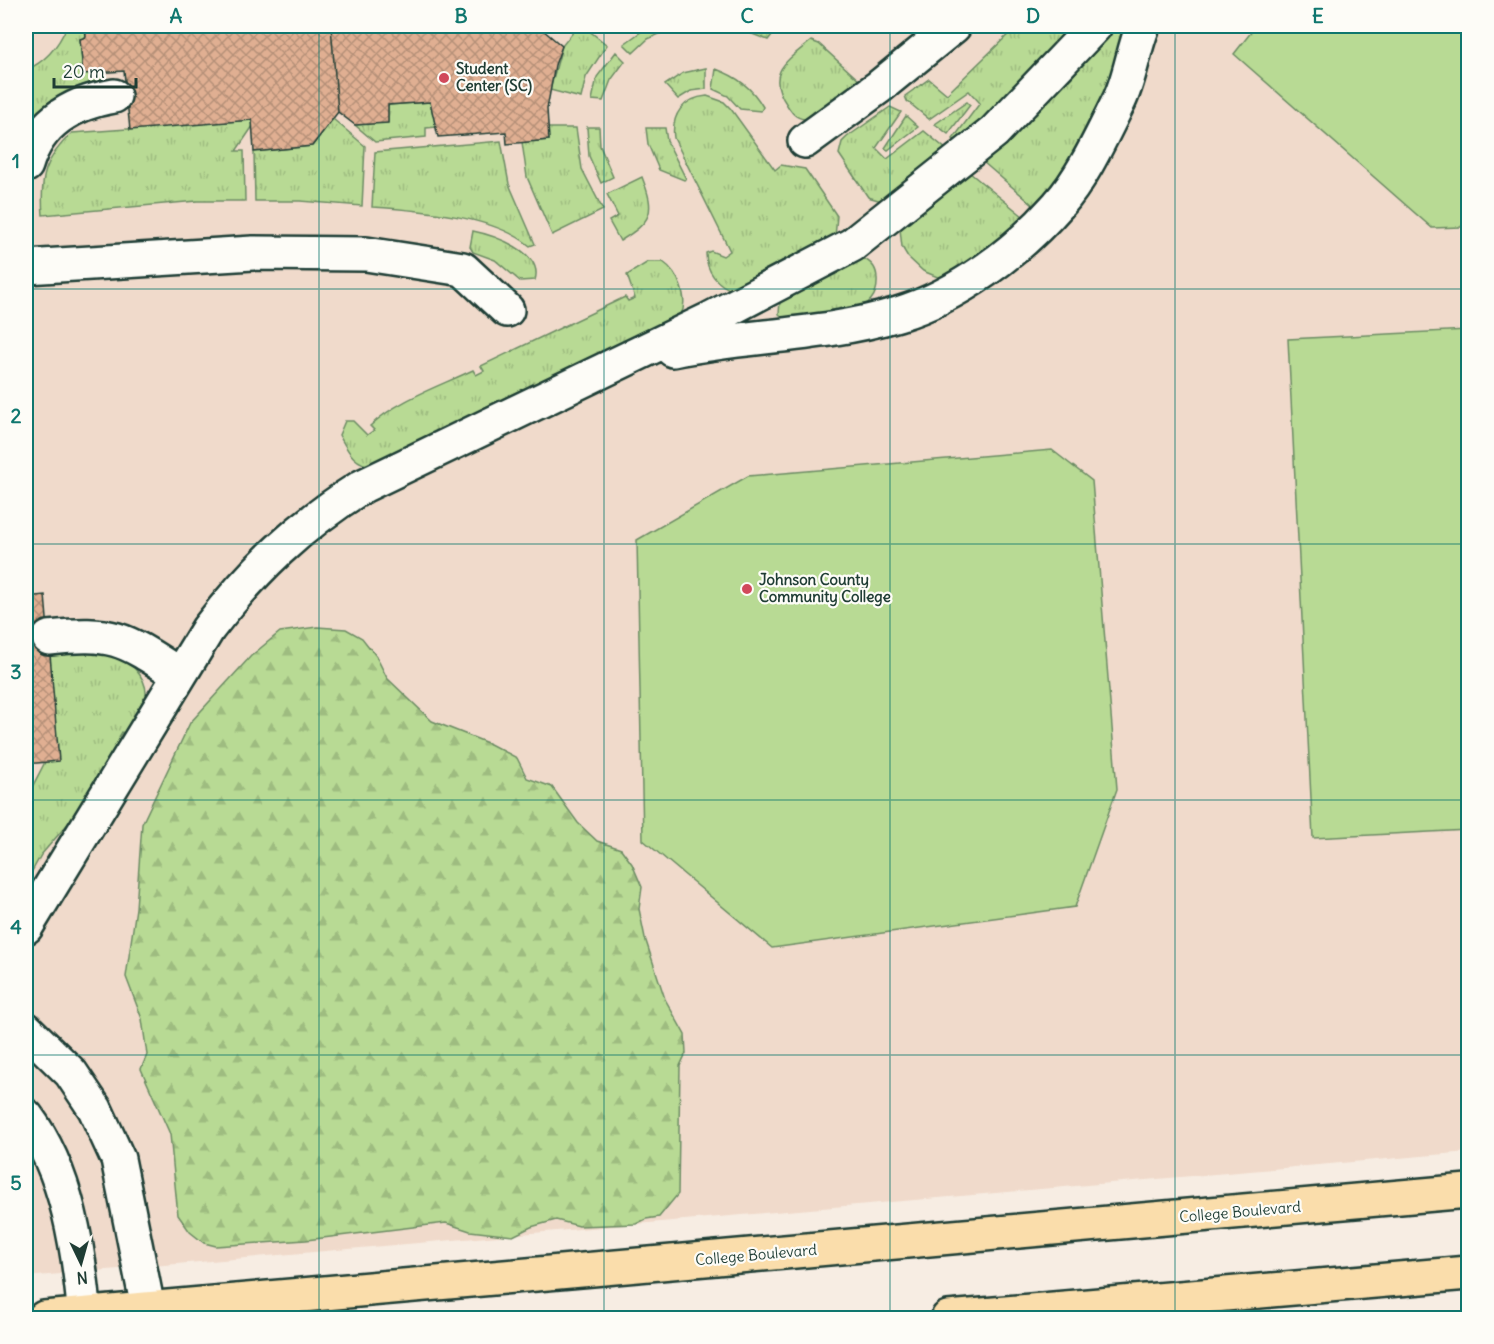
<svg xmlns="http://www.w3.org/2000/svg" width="1494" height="1344" viewBox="0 0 1494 1344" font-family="Delius,sans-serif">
<defs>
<pattern id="grass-tufts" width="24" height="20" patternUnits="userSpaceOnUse" patternTransform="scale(1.5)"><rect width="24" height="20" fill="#b8da94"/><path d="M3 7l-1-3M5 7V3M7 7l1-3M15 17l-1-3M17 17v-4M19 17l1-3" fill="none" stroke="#9ebc80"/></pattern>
<pattern id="forest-firs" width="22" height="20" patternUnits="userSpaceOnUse" patternTransform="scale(1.5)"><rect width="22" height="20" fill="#b8da94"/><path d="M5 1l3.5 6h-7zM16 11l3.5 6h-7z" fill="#9ebc80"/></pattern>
<pattern id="building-cross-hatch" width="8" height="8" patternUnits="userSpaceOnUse" patternTransform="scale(1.5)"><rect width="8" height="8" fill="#e0af92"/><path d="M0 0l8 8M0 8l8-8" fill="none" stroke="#b59078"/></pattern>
</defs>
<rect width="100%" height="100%" fill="#f7ede3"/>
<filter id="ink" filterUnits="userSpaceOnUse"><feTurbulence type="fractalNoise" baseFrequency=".0167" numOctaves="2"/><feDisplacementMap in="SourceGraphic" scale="12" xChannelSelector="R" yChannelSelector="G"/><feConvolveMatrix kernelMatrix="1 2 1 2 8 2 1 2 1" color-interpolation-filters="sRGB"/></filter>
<g filter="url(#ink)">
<path fill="#f0dacb" d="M26,26H1468V1152L26,1277Z"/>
<path fill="url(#grass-tufts)" stroke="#6c8c64" stroke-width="1.5" d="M67,26H85L86,37L80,39L83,73H102L103,80C70,86 42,100 26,130V70C45,62 59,45 67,26Z
M578,26H583L607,45L586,77L581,98L550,90L562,46Z
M649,26L675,27L648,39L633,53L624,44Z
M743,26H779L768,40L742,30Z
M1017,26H1080L964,145L953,139L980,103L969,91L929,119L907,101L905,96L929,79L947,94Z
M1119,29L1128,36L1118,79L1040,211L983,162L1057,89C1062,85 1068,82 1072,77C1083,65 1102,29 1119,29Z
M811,41L819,44L862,83L810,119C798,120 793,115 787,105C765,73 786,61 811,41Z
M616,52L625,61L611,80L603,101L592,100L597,77Z
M706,68V89L691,91L678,99L665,85L683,73Z
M716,69C738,77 752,88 763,107L761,111L740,109L728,96L713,89Z
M707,96L724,102L731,109L775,170L781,165L805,169L837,216L835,237L735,291C717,286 706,271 706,253L711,251L723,256L730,251L674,138C671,115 683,98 707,96Z
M430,102L436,127L426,128V137L375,142L355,125L388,122V105Z
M967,102L970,105L948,134L935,124Z
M890,107L901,112L876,148L887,159L924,131L947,150L885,202L868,197L839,154L842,142L847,137Z
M906,116L918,127L888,150L885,148Z
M333,119L365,146L362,206L300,201H255L254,152L312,146Z
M252,120L253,126L236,151H244L245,201H197L43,215C40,178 44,159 72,133Z
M587,127H599L600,146L613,177L601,183L589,156Z
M548,128H576L582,169L603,210L552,235L527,177L522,142L549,140Z
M646,128H665L667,141L686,179L684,180L659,170L648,144Z
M501,141L509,184L535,244L530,246C495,216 419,210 372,207L375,152Z
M970,173L1024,217L1027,222L948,277L940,278L923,271L908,257L902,247L900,229Z
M642,177C656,213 652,221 620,241L609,221L618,216L607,194Z
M473,231C493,235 544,252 535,280L520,281L495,260L473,252L470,247Z
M862,258C872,262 877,269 877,279C880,321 816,316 786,320L779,314L780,301Z
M648,262H663C678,272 689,298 681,315L374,466C354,465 348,451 339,435L345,421H353L367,435L374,430L370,426C397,400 440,386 473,370L476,375L484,371L481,366L625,297L628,301L635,298L627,275Z
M99,651C124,653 154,677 144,706C140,716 132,726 126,735L122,732L119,737L123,739L96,791L41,855L26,882V799L45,762L50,656Z"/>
<path fill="url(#forest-firs)" stroke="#6c8c64" stroke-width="1.5" d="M317,627L346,629L362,638L376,656L387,678L432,721L490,744L517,758L527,778L552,787L578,823L597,841L621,849L632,864L642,887L639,909L645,938L665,999L685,1035L686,1053L680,1066L678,1194L659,1217L646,1219L636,1224L579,1226L556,1220L531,1227L513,1236L470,1231L446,1223L306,1240L216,1246L204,1243L190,1232L178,1215L170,1134L141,1069L147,1055L142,1019L126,977L136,908L142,824L190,723L251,656L280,632Z"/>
<path fill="#b8da94" stroke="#6c8c64" stroke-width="1.5" d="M1256,26H1468V218L1461,227L1432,228L1234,54Z
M1468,330V830L1313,838L1288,339Z
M1052,450L1092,481L1117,789L1075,907L772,948L643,840L637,540L748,476Z"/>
<path fill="url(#building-cross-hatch)" stroke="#1f3d34" stroke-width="1.5" d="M85,26H331L338,112L312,146L254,152L252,120L130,130L124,71L83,74L80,39L86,37Z
M331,26H547L543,30L562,46L555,65L547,109L549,140L507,144L506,132L438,137L430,102L388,105V123L355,125L338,112Z
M45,595L59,761L26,764V597Z"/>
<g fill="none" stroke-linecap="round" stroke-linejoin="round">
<defs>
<path id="minor" d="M805,141L879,87L954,26
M26,165C39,122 72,103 114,96
M26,267L253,253L366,254L463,269L507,310
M673,350C747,335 826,336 898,314C958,296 1017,252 1058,205C1082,179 1102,135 1118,103C1130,80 1133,50 1143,26
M49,638C115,631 124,639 178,674
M26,927L208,629C254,569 299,526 363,486L710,319L852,245L994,132L1095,26
M26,1029L71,1073L95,1109L118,1159L150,1318
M26,1116C68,1172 79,1250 85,1318"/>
<path id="major" d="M44,1318L1468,1191
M948,1318L1468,1273"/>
</defs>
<use href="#minor" stroke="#1f3d34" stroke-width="38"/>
<use href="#major" stroke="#1f3d34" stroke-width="38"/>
<use href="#minor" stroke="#fdfcf7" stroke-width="33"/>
<use href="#major" stroke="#faddab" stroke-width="33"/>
</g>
</g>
<path fill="none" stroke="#0f766e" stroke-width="1.5" stroke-opacity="0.55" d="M319,26V1318M604,26V1318M890,26V1318M1175,26V1318M26,289H1468M26,544H1468M26,800H1468M26,1055H1468"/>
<g fill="#d1495b" stroke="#fdfcf7" stroke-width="2">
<circle cx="444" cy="78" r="6"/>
<circle cx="747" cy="589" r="6"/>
</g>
<g text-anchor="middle" stroke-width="4.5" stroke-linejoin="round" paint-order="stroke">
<g font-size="15" font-weight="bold" fill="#1f3d34" stroke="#fdfcf7" text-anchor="start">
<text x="456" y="74">Student<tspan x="456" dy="17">Center (SC)</tspan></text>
<text x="759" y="585">Johnson County<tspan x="759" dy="17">Community College</tspan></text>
</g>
<g font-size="15" fill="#1f3d34" stroke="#fdfcf7">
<text transform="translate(1240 1212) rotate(-5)" y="5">College Boulevard</text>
<text transform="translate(756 1255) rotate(-5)" y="5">College Boulevard</text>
</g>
</g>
<rect width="1494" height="1344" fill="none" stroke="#fdfcf7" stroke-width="66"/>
<g transform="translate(81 1263) rotate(175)" stroke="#fdfcf7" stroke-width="4.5" paint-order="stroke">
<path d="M0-4.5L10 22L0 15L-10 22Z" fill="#1f3d34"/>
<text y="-9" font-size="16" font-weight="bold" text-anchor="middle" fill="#1f3d34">N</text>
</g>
<path d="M54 78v9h82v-9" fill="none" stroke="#1f3d34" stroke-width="3"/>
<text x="63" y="78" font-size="18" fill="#1f3d34" stroke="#fdfcf7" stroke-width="4.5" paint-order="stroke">20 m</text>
<rect x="33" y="33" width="1428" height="1278" fill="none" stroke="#0f766e" stroke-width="2"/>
<g font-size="20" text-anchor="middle" font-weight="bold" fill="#0f766e">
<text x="176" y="23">A</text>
<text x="461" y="23">B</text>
<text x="747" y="23">C</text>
<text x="1033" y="23">D</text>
<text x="1318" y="23">E</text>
<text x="16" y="168">1</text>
<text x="16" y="423">2</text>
<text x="16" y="679">3</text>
<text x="16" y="934">4</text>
<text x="16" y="1190">5</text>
</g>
</svg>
